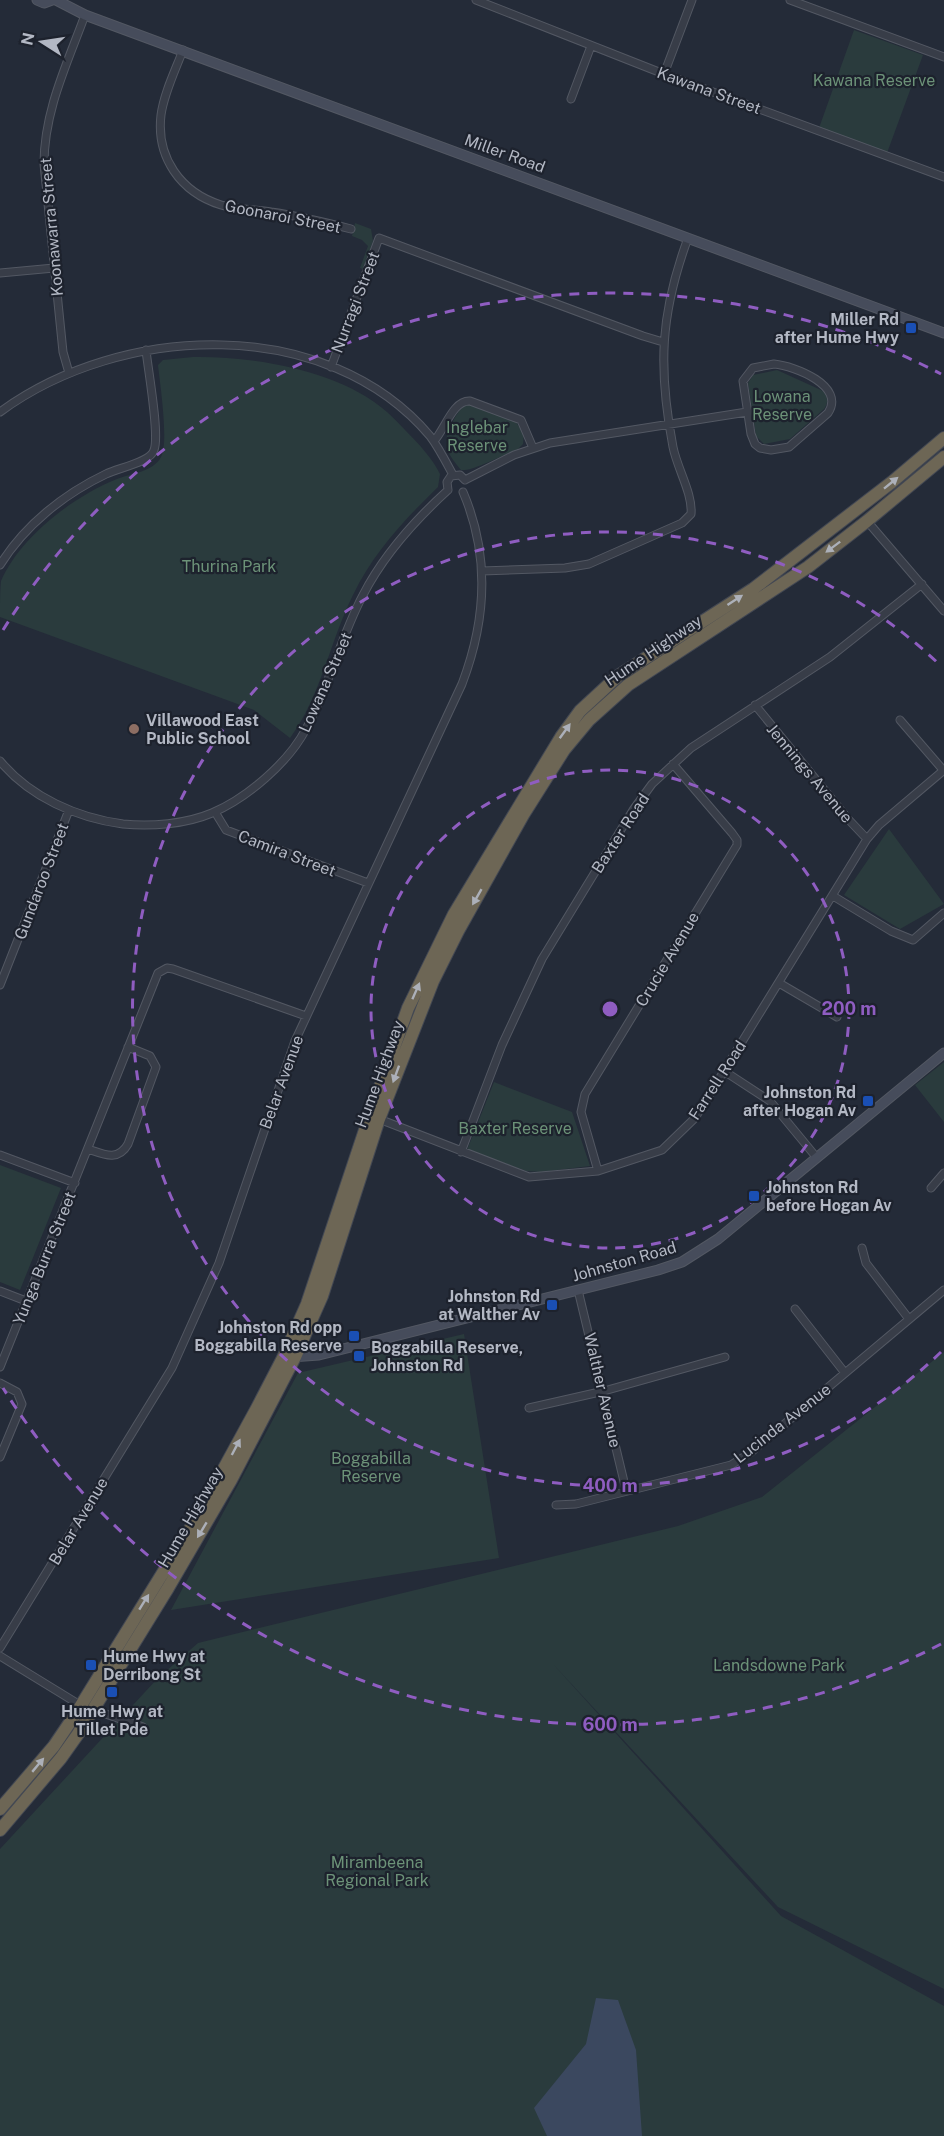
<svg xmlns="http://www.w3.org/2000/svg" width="944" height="2136" viewBox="0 0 944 2136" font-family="'Public Sans',sans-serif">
<rect width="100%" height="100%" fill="#242b38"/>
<path fill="#2a3b3d" d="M854,30L923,55L887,153L819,128Z
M355,223L371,229L373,241L363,269L360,268L368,246L362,240L352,236Z
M193,357C254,356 340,370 387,412C394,418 400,425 406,431C419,444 432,458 440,474L438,487C405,519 373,553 353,595C330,641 321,696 290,738L254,710L0,617C0,607 0,590 1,581C20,537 74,496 117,479C132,473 153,472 161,457C169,443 160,384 158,365L163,360Z
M777,370L821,390C828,395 829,402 824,409L790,439L764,444L756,436L748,383L753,375Z
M465,405H471L515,421L524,433L523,444L518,449C505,454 471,472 461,470C456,464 446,452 446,444C445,435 457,410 465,405Z
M889,829L944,904L900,929L844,895Z
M944,1062V1122L915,1085Z
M494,1082L572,1112L590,1166L541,1172L526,1171L467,1150Z
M0,1165L61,1188L20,1290L0,1282Z
M464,1334L499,1558L171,1610L298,1373Z
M944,1352V1989L778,1907L553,1664L781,1916L944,2006V2136H0V1849L157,1679L198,1643L678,1526L762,1497Z"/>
<path fill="#3b485f" d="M596,1998L618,2000L636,2050L642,2136H547L534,2108L586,2044Z"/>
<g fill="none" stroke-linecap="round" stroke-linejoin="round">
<defs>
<path id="street" d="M476,0L664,74L944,177
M790,0L944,57
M183,50C175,71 164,93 161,115C156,157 180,192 221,205C237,210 255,209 271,212C298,216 324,222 351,229
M664,74L692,0
M571,99L591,46
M0,273L54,268
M774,364C795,366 846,386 828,413L789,447L771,450L760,448L755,444L751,434L743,381L753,368Z
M331,367L379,238L643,336L663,342
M69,373L63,352L44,164C44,111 67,64 85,15
M0,412C121,323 327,314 430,436C439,448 446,462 453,475
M434,441C445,429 453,400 470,401L521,420L533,448
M465,480L514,455L550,443L747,412
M448,490L447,482L451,476L460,475L465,480
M867,521L944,611
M0,565C25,525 64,494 106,474C118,468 151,462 154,450C160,435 148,370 146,350
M482,571L565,568L589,564L682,523L691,514C693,494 677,468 673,447C658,368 660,314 688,238
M755,705L849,820L867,839
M900,720L944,771
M0,761C30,797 77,818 123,824C151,827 186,824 212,813C247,798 288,763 306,729C329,687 340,638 363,595C384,554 414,521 448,490
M215,812L226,830L368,883
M833,896L891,931L913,940L944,913
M779,983L837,1017
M0,985L69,810
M724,1071L770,1101L817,1158
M379,1119L529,1177L598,1171L662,1150L695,1118L867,839L879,825L944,770
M88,1149C103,1154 118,1162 128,1144L156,1067L150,1056L128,1047
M461,1152L502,1045L542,959L633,810L652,784L691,748L830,657L922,584
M0,1155L75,1183
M598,1171L581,1112L585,1094L737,845V840L732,833L673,764
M931,1188L944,1173
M862,1248L866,1263L909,1319
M578,1290L626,1490
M0,1291L26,1301
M795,1309L845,1373
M0,1367L158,973L167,968L173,969L306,1016
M0,1383L17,1392L22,1404L0,1457
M529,1408L604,1391L725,1357
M556,1505L576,1504L731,1465L750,1453L944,1290
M0,1648L172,1368L219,1263L295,1041L462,684C486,621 490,555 463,492
M0,1656L80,1705L143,1727"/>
<path id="secondary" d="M37,0L44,3L52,0
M56,0L85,15L944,333
M291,1357L319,1355L658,1270L682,1262L718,1239L944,1053"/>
<path id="highway" d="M0,1809L54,1746L77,1712L198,1516L257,1408L284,1356L307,1304L369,1118L408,1008L454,914L561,737L580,711L618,676L753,589L892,482L944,438
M0,1830L61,1758L78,1734L168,1588L231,1480L295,1357L322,1296L379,1119L433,981L458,931L523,815L564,750L589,720L628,685L808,567L867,521L944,457"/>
</defs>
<use href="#street" stroke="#535863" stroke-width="9"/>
<use href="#secondary" stroke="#535863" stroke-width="11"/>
<use href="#highway" stroke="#434853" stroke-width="14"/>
<use href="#street" stroke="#383d48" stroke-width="7"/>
<use href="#secondary" stroke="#464c5b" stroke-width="9"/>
<use href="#highway" stroke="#6d6655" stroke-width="12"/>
</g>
<defs><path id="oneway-solid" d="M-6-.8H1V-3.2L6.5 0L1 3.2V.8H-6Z" transform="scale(1.5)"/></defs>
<g fill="#acb0b9">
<use href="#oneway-solid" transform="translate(891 483) rotate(-39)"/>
<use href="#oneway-solid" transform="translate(833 547) rotate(143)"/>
<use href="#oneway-solid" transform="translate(735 600) rotate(-33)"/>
<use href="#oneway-solid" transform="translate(565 731) rotate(-54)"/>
<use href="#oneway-solid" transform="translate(477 897) rotate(120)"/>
<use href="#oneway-solid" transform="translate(416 991) rotate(-66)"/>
<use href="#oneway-solid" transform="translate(396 1074) rotate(110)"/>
<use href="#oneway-solid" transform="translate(236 1447) rotate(-62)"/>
<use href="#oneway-solid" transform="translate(202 1530) rotate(121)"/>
<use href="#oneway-solid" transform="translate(144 1602) rotate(-58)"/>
<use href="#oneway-solid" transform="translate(38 1765) rotate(-50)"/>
</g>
<g fill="none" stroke="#8f5dc1" stroke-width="3" stroke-dasharray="10 8">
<circle cx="610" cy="1009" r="239"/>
<path d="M941 1352A477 477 0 1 1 941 666"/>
<path d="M941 1644A716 716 0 0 1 3 1388M3 630A716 716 0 0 1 941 374"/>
</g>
<g fill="#1a4fb4" stroke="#1d222d" stroke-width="2">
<rect x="905" y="322" width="12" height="12" rx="3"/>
<rect x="862" y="1095" width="12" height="12" rx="3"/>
<rect x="748" y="1190" width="12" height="12" rx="3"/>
<rect x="546" y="1299" width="12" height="12" rx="3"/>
<rect x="348" y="1330" width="12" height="12" rx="3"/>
<rect x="353" y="1350" width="12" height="12" rx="3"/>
<rect x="85" y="1659" width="12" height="12" rx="3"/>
<rect x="106" y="1686" width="12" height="12" rx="3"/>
</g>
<circle fill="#8d6e63" stroke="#1d222d" stroke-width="2" cx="134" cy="729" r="6"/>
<g text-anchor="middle" stroke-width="4.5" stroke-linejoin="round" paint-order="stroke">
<g font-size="16" fill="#6c9278" stroke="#1d222d">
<text x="874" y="86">Kawana Reserve</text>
<text x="782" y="402">Lowana<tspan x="782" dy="18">Reserve</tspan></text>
<text x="477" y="433">Inglebar<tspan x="477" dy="18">Reserve</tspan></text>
<text x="229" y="572">Thurina Park</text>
<text x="515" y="1134">Baxter Reserve</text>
<text x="371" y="1464">Boggabilla<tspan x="371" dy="18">Reserve</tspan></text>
<text x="779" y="1671">Landsdowne Park</text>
<text x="377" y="1868">Mirambeena<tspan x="377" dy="18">Regional Park</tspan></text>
</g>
<g font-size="16" fill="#b3b8c4" stroke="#1d222d">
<text transform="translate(709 90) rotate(20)" y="6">Kawana Street</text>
<text transform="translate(505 153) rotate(20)" y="6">Miller Road</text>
<text transform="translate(283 216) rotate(11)" y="6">Goonaroi Street</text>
<text transform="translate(51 227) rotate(-95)" y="6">Koonawarra Street</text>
<text transform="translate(355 302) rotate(-69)" y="6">Nurragi Street</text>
<text transform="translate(653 650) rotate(-34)" y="6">Hume Highway</text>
<text transform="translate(325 682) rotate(-66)" y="6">Lowana Street</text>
<text transform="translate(810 773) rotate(50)" y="6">Jennings Avenue</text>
<text transform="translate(620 833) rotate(-57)" y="6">Baxter Road</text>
<text transform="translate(287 853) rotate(21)" y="6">Camira Street</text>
<text transform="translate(41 881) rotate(-69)" y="6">Gundaroo Street</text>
<text transform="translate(667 959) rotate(-59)" y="6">Crucie Avenue</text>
<text transform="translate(379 1074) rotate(-70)" y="6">Hume Highway</text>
<text transform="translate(717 1080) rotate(-57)" y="6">Farrell Road</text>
<text transform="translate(281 1082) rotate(-70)" y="6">Belar Avenue</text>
<text transform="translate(44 1258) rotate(-68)" y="6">Yunga Burra Street</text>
<text transform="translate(624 1261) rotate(-16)" y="6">Johnston Road</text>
<text transform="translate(603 1390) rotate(77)" y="6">Walther Avenue</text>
<text transform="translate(782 1423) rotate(-38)" y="6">Lucinda Avenue</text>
<text transform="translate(190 1517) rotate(-60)" y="6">Hume Highway</text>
<text transform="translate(78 1521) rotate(-59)" y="6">Belar Avenue</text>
</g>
<g font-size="16" font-weight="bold" fill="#b3b8c4" stroke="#1d222d" text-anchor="end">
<text x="899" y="325">Miller Rd<tspan x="899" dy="18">after Hume Hwy</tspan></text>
<text x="146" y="726" text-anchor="start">Villawood East<tspan x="146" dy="18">Public School</tspan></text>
<text x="856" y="1098">Johnston Rd<tspan x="856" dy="18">after Hogan Av</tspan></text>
<text x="766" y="1193" text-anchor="start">Johnston Rd<tspan x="766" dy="18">before Hogan Av</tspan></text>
<text x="540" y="1302">Johnston Rd<tspan x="540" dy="18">at Walther Av</tspan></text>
<text x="342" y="1333">Johnston Rd opp<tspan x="342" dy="18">Boggabilla Reserve</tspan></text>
<text x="371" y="1353" text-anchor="start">Boggabilla Reserve,<tspan x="371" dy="18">Johnston Rd</tspan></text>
<text x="103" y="1662" text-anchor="start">Hume Hwy at<tspan x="103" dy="18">Derribong St</tspan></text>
<text x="112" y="1717" text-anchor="middle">Hume Hwy at<tspan x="112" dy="18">Tillet Pde</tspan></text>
</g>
</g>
<circle cx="610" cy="1009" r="9" fill="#8f5dc1" stroke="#1d222d" stroke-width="3"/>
<g font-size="18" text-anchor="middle" font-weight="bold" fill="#8f5dc1" stroke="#1d222d" stroke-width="4.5" stroke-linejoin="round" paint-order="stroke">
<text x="849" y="1015">200 m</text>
<text x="610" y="1492">400 m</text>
<text x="610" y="1731">600 m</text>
</g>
<g transform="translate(42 42) rotate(282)" stroke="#1d222d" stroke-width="4.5" paint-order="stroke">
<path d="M0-4.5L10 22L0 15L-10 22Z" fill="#b3b8c4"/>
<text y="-9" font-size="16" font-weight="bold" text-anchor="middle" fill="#b3b8c4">N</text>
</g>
</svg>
